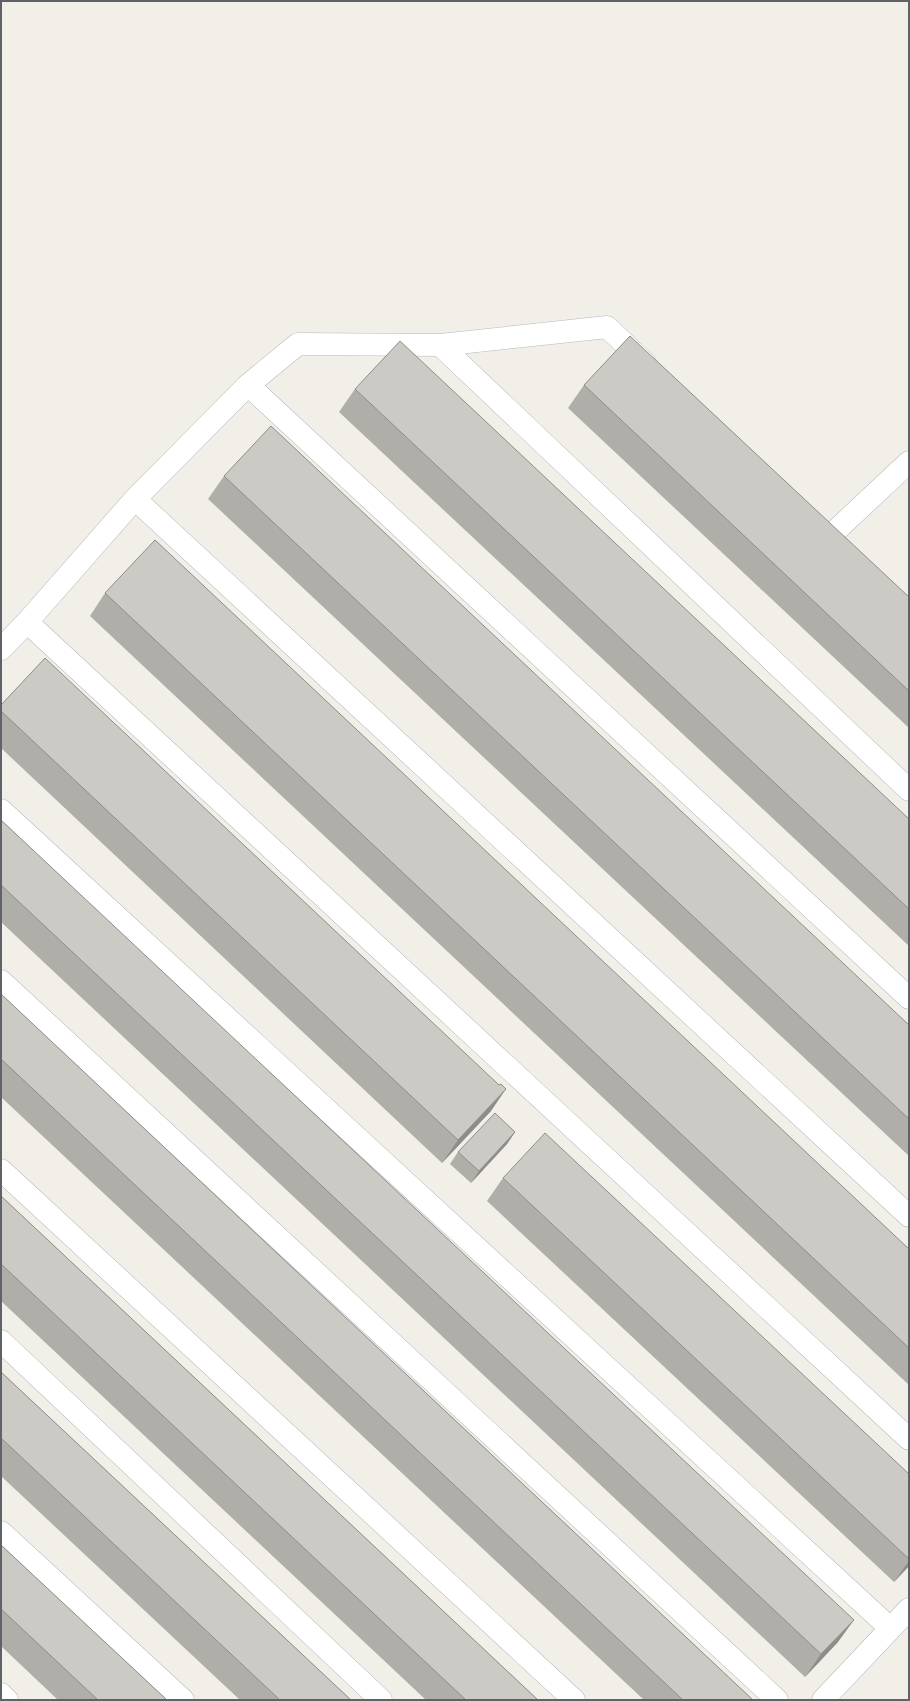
<svg xmlns="http://www.w3.org/2000/svg" width="910" height="1701" viewBox="0 0 910 1701" font-family="'Noto Sans',sans-serif">
<rect width="100%" height="100%" fill="#f1efe8"/>
<g fill="none" stroke-linecap="round" stroke-linejoin="round">
<defs>
<path id="minor" d="M440,345L298,344L248,385L909,998
M645,363L607,327L440,345L909,790
M248,385L135,499L909,1216
M135,499L27,622L909,1439
M830,536L909,462
M1,649L27,622
M1,810L890,1628
M1,981L777,1700
M1,1170L574,1700
M1,1341L381,1700
M1,1532L183,1700
M1,1694L7,1700
M823,1700L909,1609"/>
</defs>
<use href="#minor" stroke="#b5b8bc" stroke-width="23"/>
<use href="#minor" stroke="#fff" stroke-width="22"/>
</g>
<path fill="#afaea9" d="M584,385L909,597V728L568,408Z
M355,389L909,819V946L339,412Z
M224,476L909,1025V1156L208,499Z
M105,593L909,1249V1385L90,616Z
M1,705L491,1111L442,1163L1,748Z
M1,820L838,1642L805,1677L1,922Z
M1,994L753,1700H644L1,1097Z
M515,1132L507,1144L471,1183L450,1164L458,1152Z
M503,1178L909,1474V1566L894,1582L487,1201Z
M1,1196L538,1700H426L1,1301Z
M1,1372L351,1700H240L1,1476Z
M1,1545L167,1700H58L1,1646Z"/>
<path fill="#8f8d8a" d="M506,1089L491,1111L442,1163L458,1140Z
M515,1132L507,1144L471,1183L479,1171Z
M909,1561V1566L894,1582Z
M854,1620L838,1642L805,1677L821,1654Z"/>
<path fill="#cccac5" stroke="#8f8d8a" d="M630,336L909,597V691L584,385Z
M400,341L909,819V909L355,389Z
M271,426L909,1025V1119L224,476Z
M155,540L909,1249V1348L105,593Z
M45,658L499,1085L501,1084L506,1089L458,1140L1,711V705Z
M1,820L854,1620L821,1654L1,885Z
M1,994L753,1700H683L1,1059Z
M495,1113L515,1132L479,1171L458,1152Z
M545,1133L909,1474V1559L503,1178Z
M1,1196L538,1700H466L1,1264Z
M1,1372L351,1700H280L1,1438Z
M1,1545L167,1700H98L1,1609Z"/>
<rect width="910" height="1701" fill="none" stroke="#5f6368" stroke-width="4"/>
</svg>
